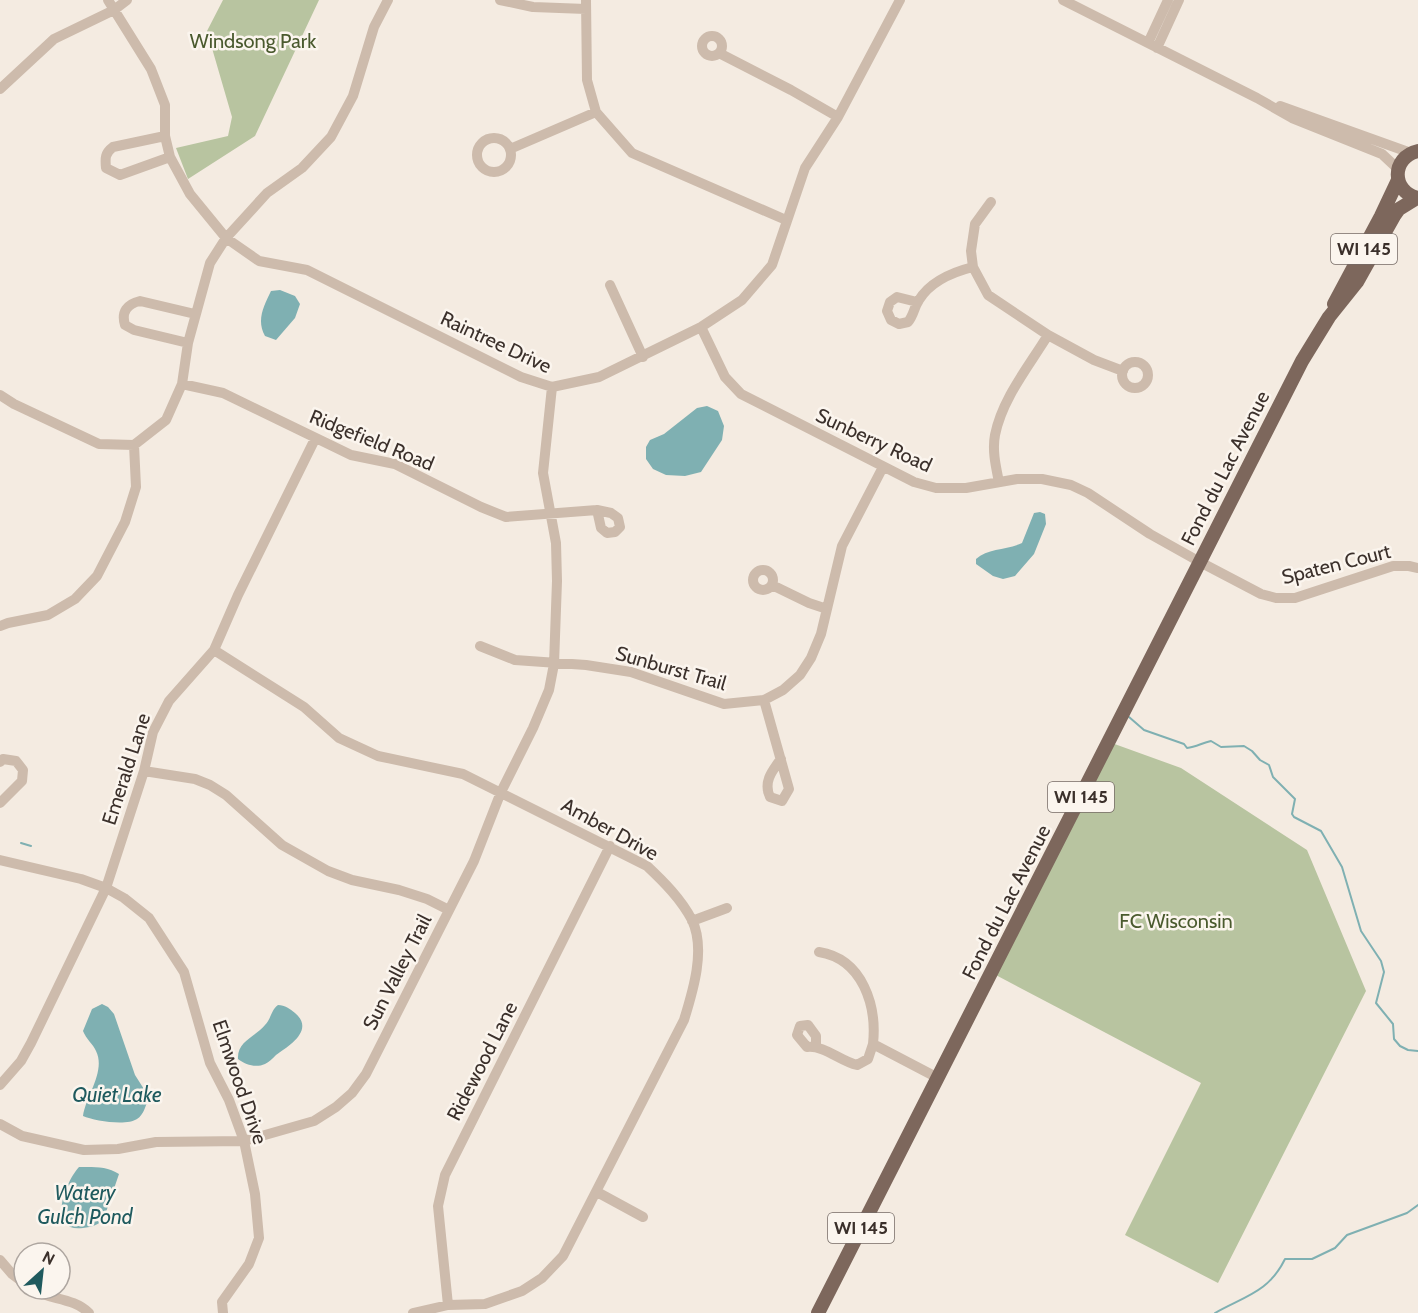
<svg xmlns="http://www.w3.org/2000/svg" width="1418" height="1313" viewBox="0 0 1418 1313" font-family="Cabin,sans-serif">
<rect width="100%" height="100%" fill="#f4ebe1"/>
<path fill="#b8c4a0" d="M223,0H319L255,136L188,179L176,148L228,136L232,117L207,31Z
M1109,742L1181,768L1307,850L1366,991L1218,1283L1125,1235L1201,1083L992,973Z"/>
<path fill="#7fb0b2" d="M280,290L295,296L300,304L295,318L276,340L265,336C256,320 264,306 271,291Z
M707,406L718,411L724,426L722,440L701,472L685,476L666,475L653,469L646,459V447L650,440L664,434L697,408Z
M1040,512L1045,514L1046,524L1034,554L1015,576L1003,579L993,576L976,564V559C988,548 1007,550 1022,543L1034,513Z
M102,1004L108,1007L114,1014L135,1075L149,1097C146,1104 144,1115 137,1119C127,1126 94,1121 83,1116C86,1096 106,1071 96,1051C93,1044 86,1039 83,1031L92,1009Z
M278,1005C285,1005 290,1009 295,1013C315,1030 289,1046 276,1055C273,1058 269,1062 265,1064C256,1068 246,1065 238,1059C237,1041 255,1037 265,1025C271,1019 271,1010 278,1005Z
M79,1167C93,1167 107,1166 119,1174L104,1218C99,1225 92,1227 83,1228C46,1233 65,1182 79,1167Z"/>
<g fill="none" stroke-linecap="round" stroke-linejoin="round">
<path stroke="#7fb0b2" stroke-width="2" d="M1129,717L1144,730L1184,744L1187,748C1196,747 1202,743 1211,741L1221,747L1244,746L1252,751L1260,760L1269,765L1273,777L1295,799L1292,814L1294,817L1321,831L1342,867L1361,931L1381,961L1384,972L1376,1003L1393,1024L1394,1039L1400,1046L1408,1050L1418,1051
M21,843L31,846
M1215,1313C1245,1296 1269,1292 1285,1259H1312L1335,1248L1347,1235L1407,1213L1418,1205"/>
<path stroke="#cdbbac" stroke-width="10" d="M108,0L151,69L165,105V136L170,157L190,194L226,238L259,261L307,270L521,377L552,387L599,377L701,327L742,300L772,265L805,168L838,117L900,0
M500,0L533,7L586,9
M586,0L587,80L596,112L632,153L786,220
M1063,0L1257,98L1292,118L1382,154L1398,169
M702 46a10 10 0 1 1 20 0a10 10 0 1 1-20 0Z
M1148,43L1168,0
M1157,48L1179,0
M719,53L791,90L838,117
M0,89L54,39L114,10L127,0
M1280,106L1411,153
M165,136L113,147C105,153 105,158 106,168L120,175L170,157
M477 155a17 17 0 1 1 34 0a17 17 0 1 1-34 0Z
M510,149L596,112
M991,202L975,224L971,251L973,267L988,295L1048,335L1094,360L1123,371
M610,285L643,357
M917,302L897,297L890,302L887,311L891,320L899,324L908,322C914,315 914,307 919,300C930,282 953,272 973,267
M701,327L725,377L741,394L914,482L936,488H966L1017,479H1042L1071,485L1088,493L1150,534L1200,562L1261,594L1276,598H1295L1393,566H1409L1418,568
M188,343L134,330L125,325C121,312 127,304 140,301L195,314
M1122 375a13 13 0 1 1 26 0a13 13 0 1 1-26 0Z
M182,384L223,393L351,455L395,464L481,507L506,517L597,510L611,513L618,518L620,527L615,532L607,533L601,528L597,510
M0,395L14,404L99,444L134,445L166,420L182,384L188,343L210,263L226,238L267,193L302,168L331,137L353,96L374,27L388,0
M999,482C996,467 992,451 995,435C1002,399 1029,366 1048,335
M753 580a10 10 0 1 1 20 0a10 10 0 1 1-20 0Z
M772,585L809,603L827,609
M0,626L8,623L48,615L75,599L97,576L125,522L136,487L134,445
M480,646L515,660L586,665L631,672L724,704L764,700L783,690L800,675L811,658L821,634L842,546L883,467
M214,650L304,707L339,738L378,756L463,774L647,866C664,882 681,899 692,920C706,949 693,991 684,1020L563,1256L542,1278L522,1291L485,1304L448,1305L413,1313
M764,700L789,789L782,801L770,797C763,782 772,771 781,759
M0,762L3,759L16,761L23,770L22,781L0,803
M144,771L195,779L210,785L226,795L282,845L328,871L352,880L399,890L427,899L449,910
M0,860L81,879L106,888L124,898L149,918L184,972L210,1063L229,1100L244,1141L255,1194L259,1238L249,1264L222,1302L223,1313
M692,921L727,908
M819,952C863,959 877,1006 873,1044L938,1078
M816,1046V1036L808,1025L800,1026L797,1035L807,1047C824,1045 840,1061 857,1065L868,1059L873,1044
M0,1085L21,1061L31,1043L106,888L144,771L153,732L169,701L214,650L238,595L315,439
M0,1124L22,1136L84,1150L118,1149L156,1142L244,1141L314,1121L336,1107L352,1093L366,1074L474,861L501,792L533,728L549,690L554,664L557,581L556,543L543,473L552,387
M597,1192L643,1217
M0,1260L12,1274L24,1283
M32,1289C49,1300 73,1297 89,1313
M448,1305L438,1206L445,1175L610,846"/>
<path stroke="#7d675c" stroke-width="14" d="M1418,151C1391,157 1391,192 1418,198
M1334,304L1381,216L1398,180
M818,1313L1302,361L1329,317L1357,282L1394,216L1399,209L1417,198"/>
</g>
<g text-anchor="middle" stroke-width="5" stroke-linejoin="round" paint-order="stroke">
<g fill="#fbf5ee" stroke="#756b66" stroke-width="1.5">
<rect x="1331" y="234" width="66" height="30" rx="4.5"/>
<rect x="1048" y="782" width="66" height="30" rx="4.5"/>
<rect x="828" y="1213" width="66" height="30" rx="4.5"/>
</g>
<g font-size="18" font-weight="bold" fill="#3b302b">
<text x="1364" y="255">WI 145</text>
<text x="1081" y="803">WI 145</text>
<text x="861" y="1234">WI 145</text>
</g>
<g font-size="20" fill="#4a5a2e" stroke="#fbf5ee">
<text x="253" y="48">Windsong Park</text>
<text x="1176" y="928">FC Wisconsin</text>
</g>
<g font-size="20" fill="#3b302b" stroke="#fbf5ee">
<text transform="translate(496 342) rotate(25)" y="7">Raintree Drive</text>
<text transform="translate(372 440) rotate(22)" y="7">Ridgefield Road</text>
<text transform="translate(874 440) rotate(25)" y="7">Sunberry Road</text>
<text transform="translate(1225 468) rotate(-63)" y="7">Fond du Lac Avenue</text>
<text transform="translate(1336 564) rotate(-14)" y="7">Spaten Court</text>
<text transform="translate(671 668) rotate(16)" y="7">Sunburst Trail</text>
<text transform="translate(126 769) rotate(-72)" y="7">Emerald Lane</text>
<text transform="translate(610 829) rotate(29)" y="7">Amber Drive</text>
<text transform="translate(1006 902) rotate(-63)" y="7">Fond du Lac Avenue</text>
<text transform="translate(397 972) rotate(-63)" y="7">Sun Valley Trail</text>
<text transform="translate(482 1061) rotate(-63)" y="7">Ridewood Lane</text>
<text transform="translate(240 1082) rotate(71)" y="7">Elmwood Drive</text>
</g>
<g font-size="21" font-style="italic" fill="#1f5a5e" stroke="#fbf5ee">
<text x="117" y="1102">Quiet Lake</text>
<text x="85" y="1200">Watery<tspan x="85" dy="24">Gulch Pond</tspan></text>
</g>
</g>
<g transform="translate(42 1271) rotate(27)"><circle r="28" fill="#fbf5ee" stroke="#aea6a0" stroke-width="1.5"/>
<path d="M0-4.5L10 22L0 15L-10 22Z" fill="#1f5a5e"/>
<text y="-9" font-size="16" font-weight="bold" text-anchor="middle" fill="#3b302b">N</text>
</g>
</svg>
